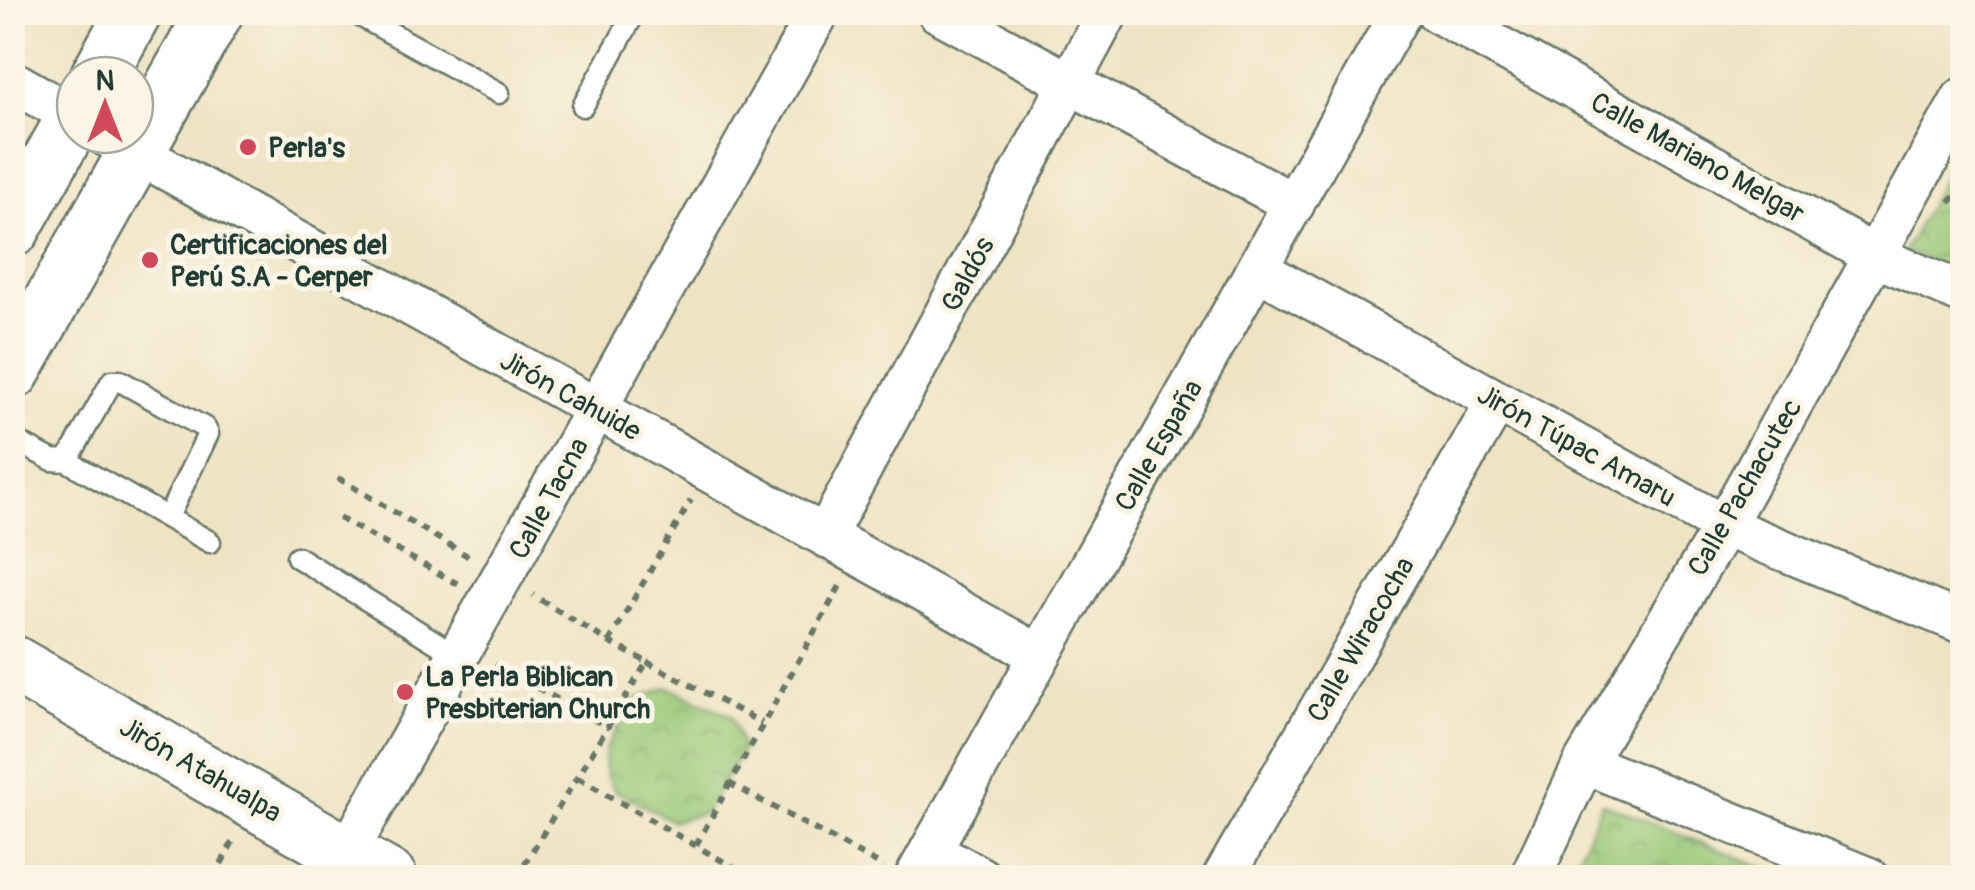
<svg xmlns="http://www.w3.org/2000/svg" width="1975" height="890" viewBox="0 0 1975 890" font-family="Pangolin,sans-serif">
<defs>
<pattern id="park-crowns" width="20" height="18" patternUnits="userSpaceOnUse" patternTransform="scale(2.5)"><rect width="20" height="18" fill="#98c877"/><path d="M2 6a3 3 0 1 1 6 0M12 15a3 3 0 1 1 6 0" fill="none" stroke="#7ba462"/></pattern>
</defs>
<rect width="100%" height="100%" fill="#fcf5e5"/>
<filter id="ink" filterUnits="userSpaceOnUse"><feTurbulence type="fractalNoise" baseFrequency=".01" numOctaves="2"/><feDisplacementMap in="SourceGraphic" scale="20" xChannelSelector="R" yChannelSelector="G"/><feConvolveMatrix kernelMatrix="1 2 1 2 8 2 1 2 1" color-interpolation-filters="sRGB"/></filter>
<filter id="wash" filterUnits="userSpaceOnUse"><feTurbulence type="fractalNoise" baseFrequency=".0048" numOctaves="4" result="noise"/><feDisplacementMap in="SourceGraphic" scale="40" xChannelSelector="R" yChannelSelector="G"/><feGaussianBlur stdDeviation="2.25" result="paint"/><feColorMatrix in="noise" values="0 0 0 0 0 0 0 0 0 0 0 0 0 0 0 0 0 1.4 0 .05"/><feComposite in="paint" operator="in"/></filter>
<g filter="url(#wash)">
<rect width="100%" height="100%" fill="#eee3c3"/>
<path fill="url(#park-crowns)" stroke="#5c8256" stroke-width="2.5" d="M1962,144V275L1904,251Z
M668,687L731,716L743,749L705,813L672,821L614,790L606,775L604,761L606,748L633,701Z
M1602,803L1787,877H1569Z"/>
</g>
<g filter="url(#ink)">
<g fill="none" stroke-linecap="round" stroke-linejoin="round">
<defs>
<path id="lane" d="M353,12L499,93
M583,106L635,12
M12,439L52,460L67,461L112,381H120L205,428L208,434L168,517
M67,461L210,542
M297,557L458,656"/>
<path id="street" d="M938,12L1294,204
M1437,12L1875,256L1962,293
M12,81L75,117
M105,135L1039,655
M1257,269L1724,526L1962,623
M825,536L1108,12
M1584,763L1869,878
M931,850L981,878
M334,876L819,12
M915,878L1401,12
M1223,878L1497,401
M1530,878L1584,763L1724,526L1962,99"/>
<path id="secondary" d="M12,663L389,878"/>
<path id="primary" d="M99,75L134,12
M12,229L75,117
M12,372L215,12"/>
</defs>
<use href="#lane" stroke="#677766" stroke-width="25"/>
<use href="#street" stroke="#677766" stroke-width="45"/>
<use href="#secondary" stroke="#677766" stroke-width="60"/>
<use href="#primary" stroke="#677766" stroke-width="60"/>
<path stroke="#677766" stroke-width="6" stroke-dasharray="8 8" stroke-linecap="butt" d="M1949,202L1962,192
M338,478L471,558
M339,518L460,585
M609,642L691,500
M647,662L762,723
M495,664L609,728
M578,778L752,878
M729,783L884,867
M696,845L841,584
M214,878L234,839
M516,878L647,662L609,642L533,595
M724,878L731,865"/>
<use href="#lane" stroke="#fff" stroke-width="20"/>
<use href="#street" stroke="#fff" stroke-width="40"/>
<use href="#secondary" stroke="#fff" stroke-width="55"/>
<use href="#primary" stroke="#fff" stroke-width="55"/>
</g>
</g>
<g fill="#d1495b" stroke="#fcf5e5" stroke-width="4">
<circle cx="248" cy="147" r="10"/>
<circle cx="150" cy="260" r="10"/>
<circle cx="405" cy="692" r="10"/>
</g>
<g text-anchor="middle" stroke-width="10" stroke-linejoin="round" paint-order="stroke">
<g font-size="28" font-weight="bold" fill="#1f3d34" stroke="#fcf5e5" text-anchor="start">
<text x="268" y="157">Perla's</text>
<text x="170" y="254">Certificaciones del<tspan x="170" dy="32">Perú S.A - Cerper</tspan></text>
<text x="425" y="686">La Perla Biblican<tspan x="425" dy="32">Presbiterian Church</tspan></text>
</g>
<g font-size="28" fill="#1f3d34" stroke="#fcf5e5">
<text transform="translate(1698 157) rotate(29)" y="10">Calle Mariano Melgar</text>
<text transform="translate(967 274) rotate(-62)" y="10">Galdós</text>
<text transform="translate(571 395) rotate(29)" y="10">Jirón Cahuide</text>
<text transform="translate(1158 445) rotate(-60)" y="10">Calle España</text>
<text transform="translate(1577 445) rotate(29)" y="10">Jirón Túpac Amaru</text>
<text transform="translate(1744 487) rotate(-60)" y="10">Calle Pachacutec</text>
<text transform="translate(548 498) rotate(-61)" y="10">Calle Tacna</text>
<text transform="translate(1360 639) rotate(-60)" y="10">Calle Wiracocha</text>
<text transform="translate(201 769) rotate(30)" y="10">Jirón Atahualpa</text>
</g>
</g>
<rect width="1975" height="890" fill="none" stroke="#fcf5e5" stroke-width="50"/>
<g transform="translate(105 105)"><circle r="48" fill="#fcf5e5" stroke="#a4ab9e" stroke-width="2.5"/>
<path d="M0-8L18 38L0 25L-18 38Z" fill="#d1495b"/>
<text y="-15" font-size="28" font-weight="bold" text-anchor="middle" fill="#1f3d34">N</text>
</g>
</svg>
